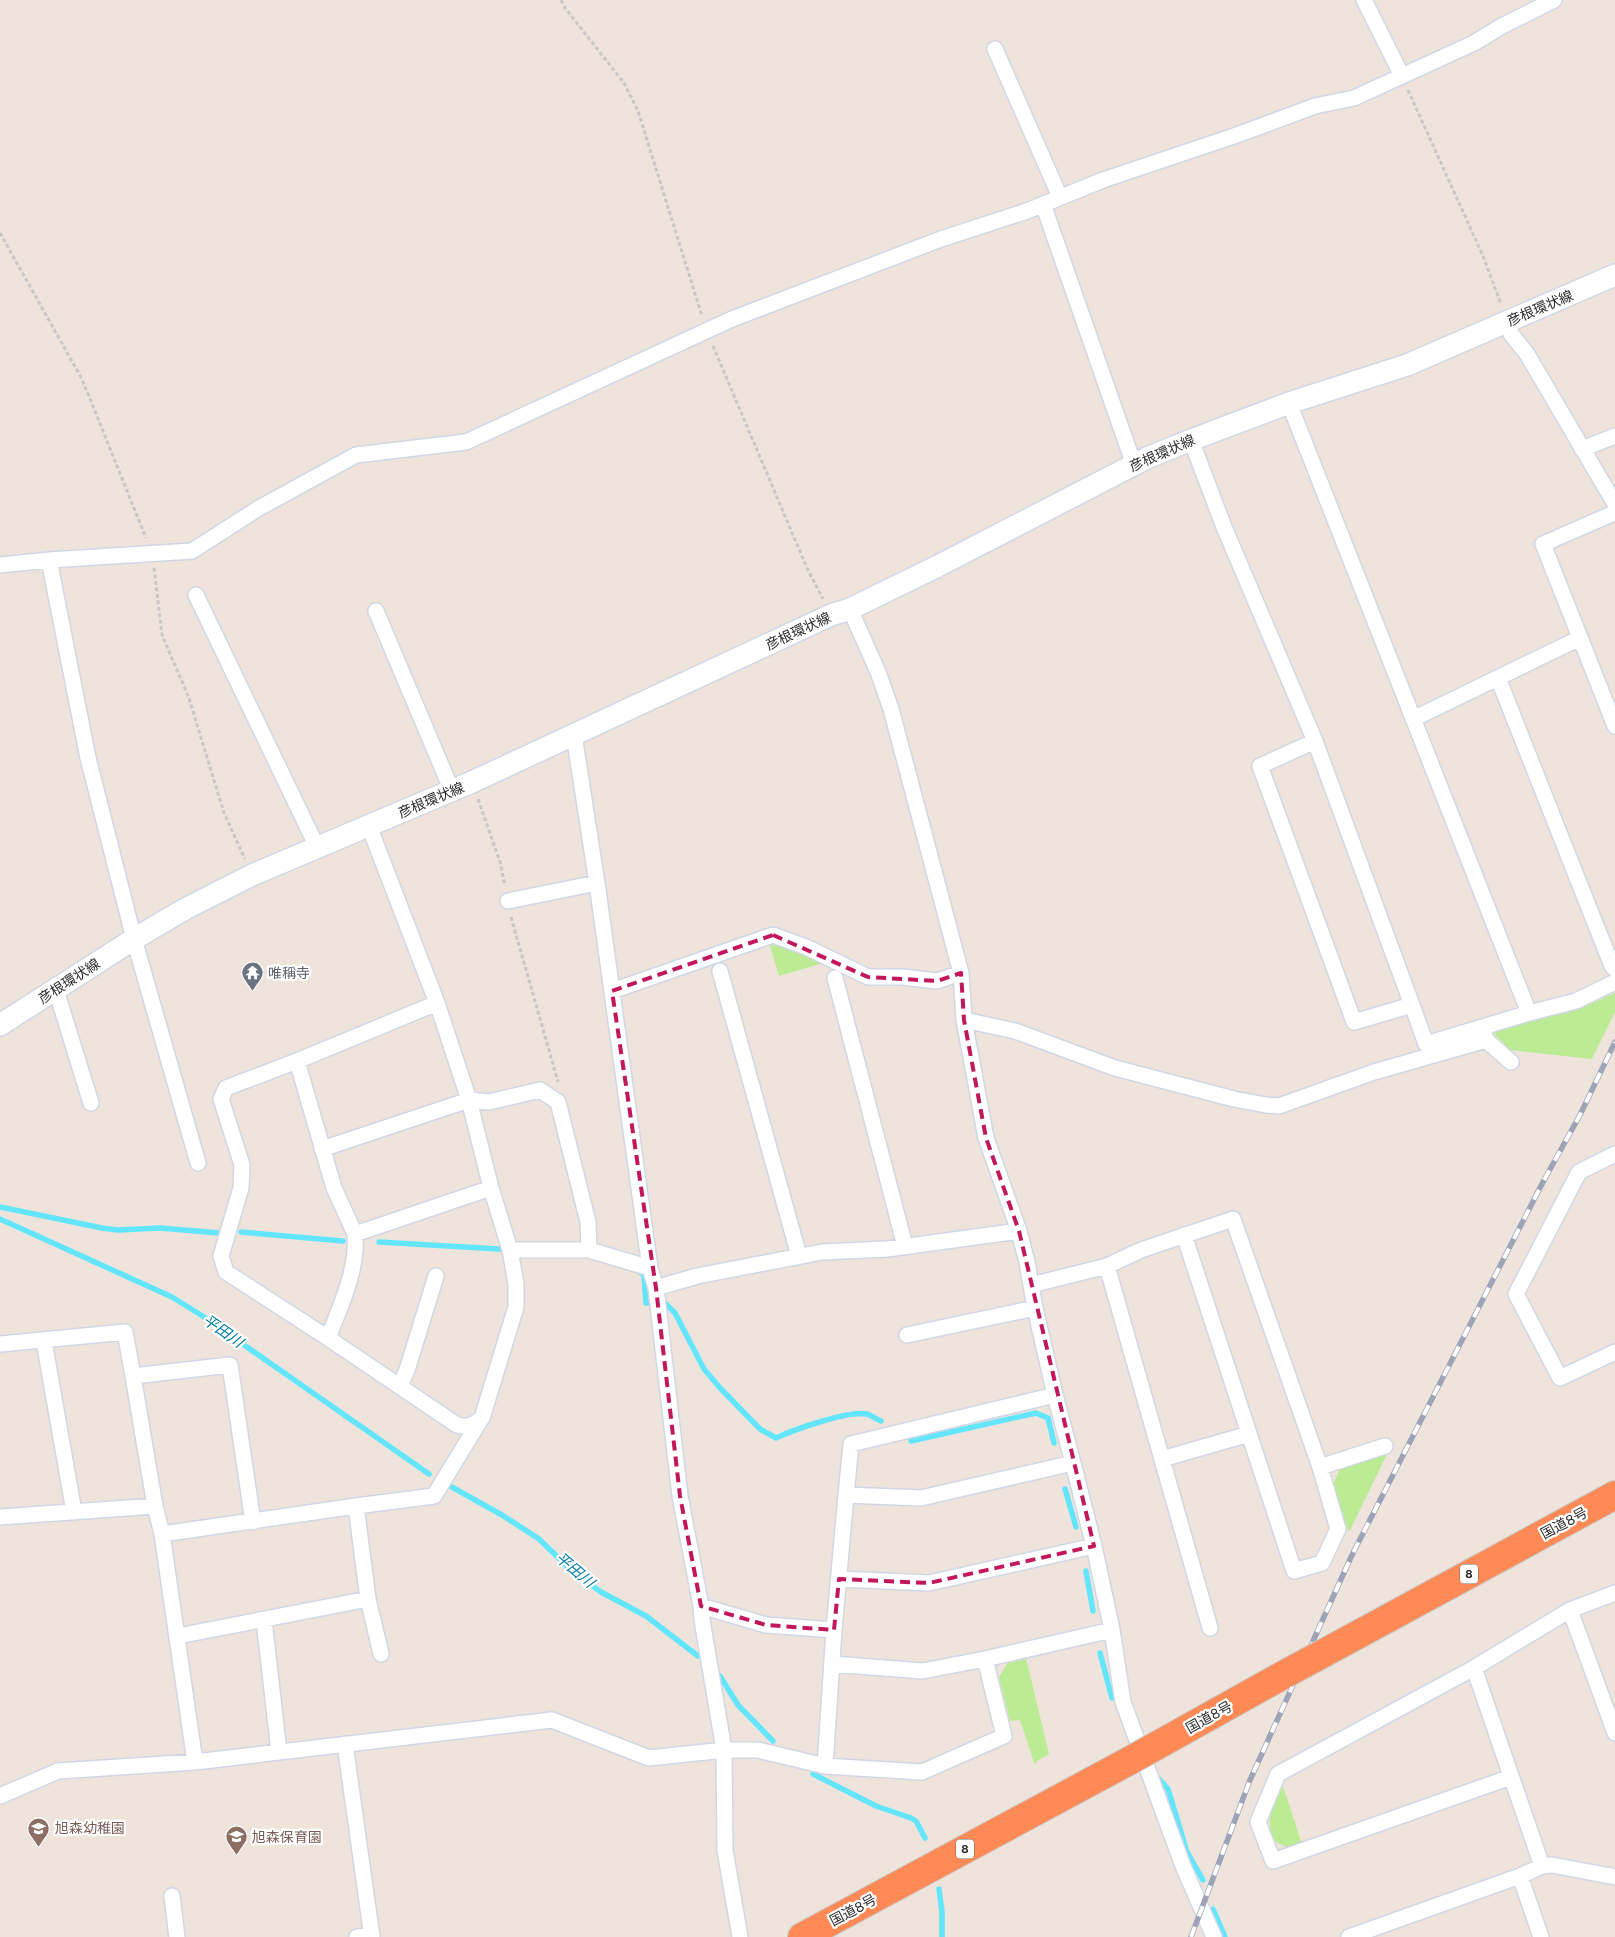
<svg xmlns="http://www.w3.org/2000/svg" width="1615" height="1937" viewBox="0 0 1615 1937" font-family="Figtree,'Noto Sans JP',sans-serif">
<rect width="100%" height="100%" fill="#eee4db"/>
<path fill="#bbeb92" d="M768,939L820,958V964L779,976Z
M1615,993V1012L1592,1059L1511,1050L1496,1036L1493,1031L1579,1009Z
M1389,1450L1349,1532L1333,1485L1340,1468Z
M1026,1658L1049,1754L1037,1761L1035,1765L1020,1720L1010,1721L999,1677L1009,1661Z
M1283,1786L1302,1844L1289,1848L1274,1841C1265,1820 1272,1804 1283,1786Z"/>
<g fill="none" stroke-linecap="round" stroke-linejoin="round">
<path stroke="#63e6fc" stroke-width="5.5" d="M0,1207L102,1228L118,1230L160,1228L219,1233
M0,1219L172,1297L201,1315L429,1474
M241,1232L343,1241
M379,1242L499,1249
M637,1270L644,1275L646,1303H650
M664,1302L675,1313L704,1369L721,1389L760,1429L776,1438C793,1430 849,1410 867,1414C871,1415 876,1419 881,1421
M911,1441L1036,1413L1048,1418L1054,1443
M450,1486L502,1515L539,1539L574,1573L601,1592L646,1616L698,1656
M1065,1489L1076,1527
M1086,1571L1093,1611
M1100,1653L1112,1698
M720,1676L738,1705L773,1741
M813,1774L876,1806L911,1818L916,1821L925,1838
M1158,1778L1168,1789L1187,1852L1203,1880
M939,1889L942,1912V1937
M1213,1909L1225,1937"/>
<defs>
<path id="street" d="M1364,0L1402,76
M995,49L1060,197
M1043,204L1134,465
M1508,322L1511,334L1527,354L1615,504
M1289,403L1529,1013L1426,1044L1412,1005L1315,741L1260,766L1354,1022L1412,1005
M1191,440L1224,527L1315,741
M1582,449L1615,436
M1614,513L1543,544L1615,726
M49,560L88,758L134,939L198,1163
M0,565L49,560L192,551L259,508L356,455L466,442L732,319L941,239L1027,211L1103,180L1234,136L1315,106L1354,98L1474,43L1502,26L1554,0
M196,595L317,847
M850,609L878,672L891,709L961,973L964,1020L986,1138L1019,1231L1027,1262L1035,1308L1055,1395
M376,611L452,791
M1498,678L1612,966L1615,969
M1413,719L1580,638
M574,735L597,883L650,1268L656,1288L680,1496L701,1606L702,1620L724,1750L725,1850L740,1937
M369,826L437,1003L469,1100L491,1188L510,1250H589L650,1268
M508,901L597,883
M720,971L799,1256
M835,978L905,1246
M56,990L91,1103
M612,991L773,935L806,947L868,977H902L937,981L961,973
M437,1003L297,1061L334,1188L355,1234L491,1188
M1529,1013L1576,1001L1615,982
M964,1020L1015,1031L1115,1068L1234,1099L1266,1105L1279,1106L1374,1072L1486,1040
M1483,1031L1486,1040L1511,1062
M297,1061L226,1088L221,1099L242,1165L241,1188L221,1256L226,1272L328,1338L457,1425C467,1428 474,1425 482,1418L516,1307V1284L510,1250
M322,1149L469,1100L489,1102L540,1090L558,1102L588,1222L589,1250
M1615,1154L1579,1172L1516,1294L1560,1378L1615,1352
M1107,1266L1210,1628
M1031,1285L1107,1266L1141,1250L1233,1219L1320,1467L1338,1529L1322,1563L1294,1571L1184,1235
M656,1288L697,1276L822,1252L887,1249L1019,1231
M907,1335L1035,1308
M328,1338C341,1305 358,1269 355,1234
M44,1341L74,1512
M0,1344L125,1332L133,1376L230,1365L253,1522
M133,1376L155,1506
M400,1386L407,1370L436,1276
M1162,1459L1249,1434
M1073,1463L1055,1395L851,1444L846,1495L921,1498L1073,1463L1094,1546L1112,1630L1123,1702L1183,1866L1214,1937
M1320,1467L1385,1446
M356,1506L434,1496L481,1419
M0,1517L155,1506L162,1534L195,1762
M162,1534L356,1506L368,1599L178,1636
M839,1579L929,1583L1094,1546
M368,1599L381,1654
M701,1606L766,1625L834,1630
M1570,1610L1615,1733
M264,1620L279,1752
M985,1659L1112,1630
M832,1664L923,1671L985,1659L1004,1736L922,1772L825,1766L834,1630L846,1495
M1474,1668L1542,1866L1552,1865L1615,1877
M345,1744L372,1937
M1511,1777L1273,1861L1258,1822L1278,1774L1474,1668L1570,1610L1615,1593
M0,1796L58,1771L195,1762L552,1720L649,1758L724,1750H758L825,1766
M1520,1876L1541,1937
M172,1896L177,1937
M357,1937L372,1934
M1349,1937L1520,1876L1542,1866"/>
<path id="secondary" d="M0,1025L134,939L185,909L252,875L472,782L831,615L850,609L938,566L1147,458L1191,440L1289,403L1407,365L1615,275"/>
<path id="highway" d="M1324,1653L1615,1495
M1156,1746L1285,1674
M802,1937L1129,1761"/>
</defs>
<use href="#street" stroke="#d0d7e5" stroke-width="18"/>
<use href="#secondary" stroke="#d0d7e5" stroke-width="24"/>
<use href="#highway" stroke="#c8c8c8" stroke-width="30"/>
<path stroke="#c8c8c8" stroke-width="3" stroke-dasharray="4 2.5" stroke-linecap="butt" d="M561,0L565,8L624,83L638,111L702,316
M1408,90L1483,256L1501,304
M0,233L82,379L146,538
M713,346L807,568L823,599
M154,568L162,635L189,698L224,813L245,859
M478,799L500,862L505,886
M511,917L558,1082"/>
<use href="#street" stroke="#fff" stroke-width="15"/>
<use href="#secondary" stroke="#fff" stroke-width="21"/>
<use href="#highway" stroke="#ff8a55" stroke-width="28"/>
<defs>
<path id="rail" d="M1191,1937L1250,1780L1352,1555L1543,1182L1580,1115L1615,1042"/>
</defs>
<use href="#rail" stroke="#9da4b7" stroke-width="5.5"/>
<use href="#rail" stroke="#fff" stroke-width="4" stroke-dasharray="11" stroke-linecap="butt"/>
<defs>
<path id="highway-bridge" d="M1285,1674L1324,1653
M1129,1761L1156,1746"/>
</defs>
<use href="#highway-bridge" stroke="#c8c8c8" stroke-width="30" stroke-linecap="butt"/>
<use href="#highway-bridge" stroke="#ff8a55" stroke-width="28"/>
</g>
<path fill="none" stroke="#c2185b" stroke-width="4" stroke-dasharray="10 6" stroke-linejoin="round" d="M773,935L868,977L937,981L961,973L964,1020L986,1138L1019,1231L1094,1546L929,1583L839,1579L834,1630L766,1625L701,1606L680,1496L656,1288L612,991Z"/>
<defs>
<symbol id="temple-pin" viewBox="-11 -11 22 30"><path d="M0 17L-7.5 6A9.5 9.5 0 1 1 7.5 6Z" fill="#6b7280" stroke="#fff"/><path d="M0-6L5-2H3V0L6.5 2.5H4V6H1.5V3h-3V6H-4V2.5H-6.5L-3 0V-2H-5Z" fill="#fff"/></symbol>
<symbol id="school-pin" viewBox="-11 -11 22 30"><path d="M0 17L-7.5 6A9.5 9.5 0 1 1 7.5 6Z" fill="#8d6e63" stroke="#fff"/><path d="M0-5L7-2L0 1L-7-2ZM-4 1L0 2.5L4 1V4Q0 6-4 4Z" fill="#fff"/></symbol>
</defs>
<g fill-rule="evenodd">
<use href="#temple-pin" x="240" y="960" width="25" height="34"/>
<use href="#school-pin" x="26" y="1816" width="25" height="34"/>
<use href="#school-pin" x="224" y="1824" width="25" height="34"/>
</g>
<g text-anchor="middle" stroke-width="4.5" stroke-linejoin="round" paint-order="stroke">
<g fill="#fff" stroke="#6b6b6b" stroke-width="1">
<rect x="1460" y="1564.5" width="18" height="19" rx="4"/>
<rect x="956" y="1839.5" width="18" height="19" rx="4"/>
</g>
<g font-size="12" font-weight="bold" fill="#2b2b2b">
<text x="1469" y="1578">8</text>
<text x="965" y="1853">8</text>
</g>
<g font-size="14" fill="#2b2b2b" stroke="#fff">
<text transform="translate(1540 308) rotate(-23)" y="5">彦根環状線</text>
<text transform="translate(1162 453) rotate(-24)" y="5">彦根環状線</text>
<text transform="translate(798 631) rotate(-25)" y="5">彦根環状線</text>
<text transform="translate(431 800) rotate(-23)" y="5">彦根環状線</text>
<text transform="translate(69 981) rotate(-33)" y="5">彦根環状線</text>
<text transform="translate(1564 1523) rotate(-28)" y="5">国道8号</text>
<text transform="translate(1209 1717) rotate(-29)" y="5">国道8号</text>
<text transform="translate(853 1910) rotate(-28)" y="5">国道8号</text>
</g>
<g font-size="14" fill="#5b616d" stroke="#fff" text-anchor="start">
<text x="268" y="978">唯稱寺</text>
</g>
<g font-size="14" fill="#785e54" stroke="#fff" text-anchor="start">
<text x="55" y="1833">旭森幼稚園</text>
<text x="252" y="1842">旭森保育園</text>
</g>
<g font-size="15" font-style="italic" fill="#017ea1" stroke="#fff">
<text transform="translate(223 1331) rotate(35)" y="5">平田川</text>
<text transform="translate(575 1570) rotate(40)" y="5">平田川</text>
</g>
</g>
</svg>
